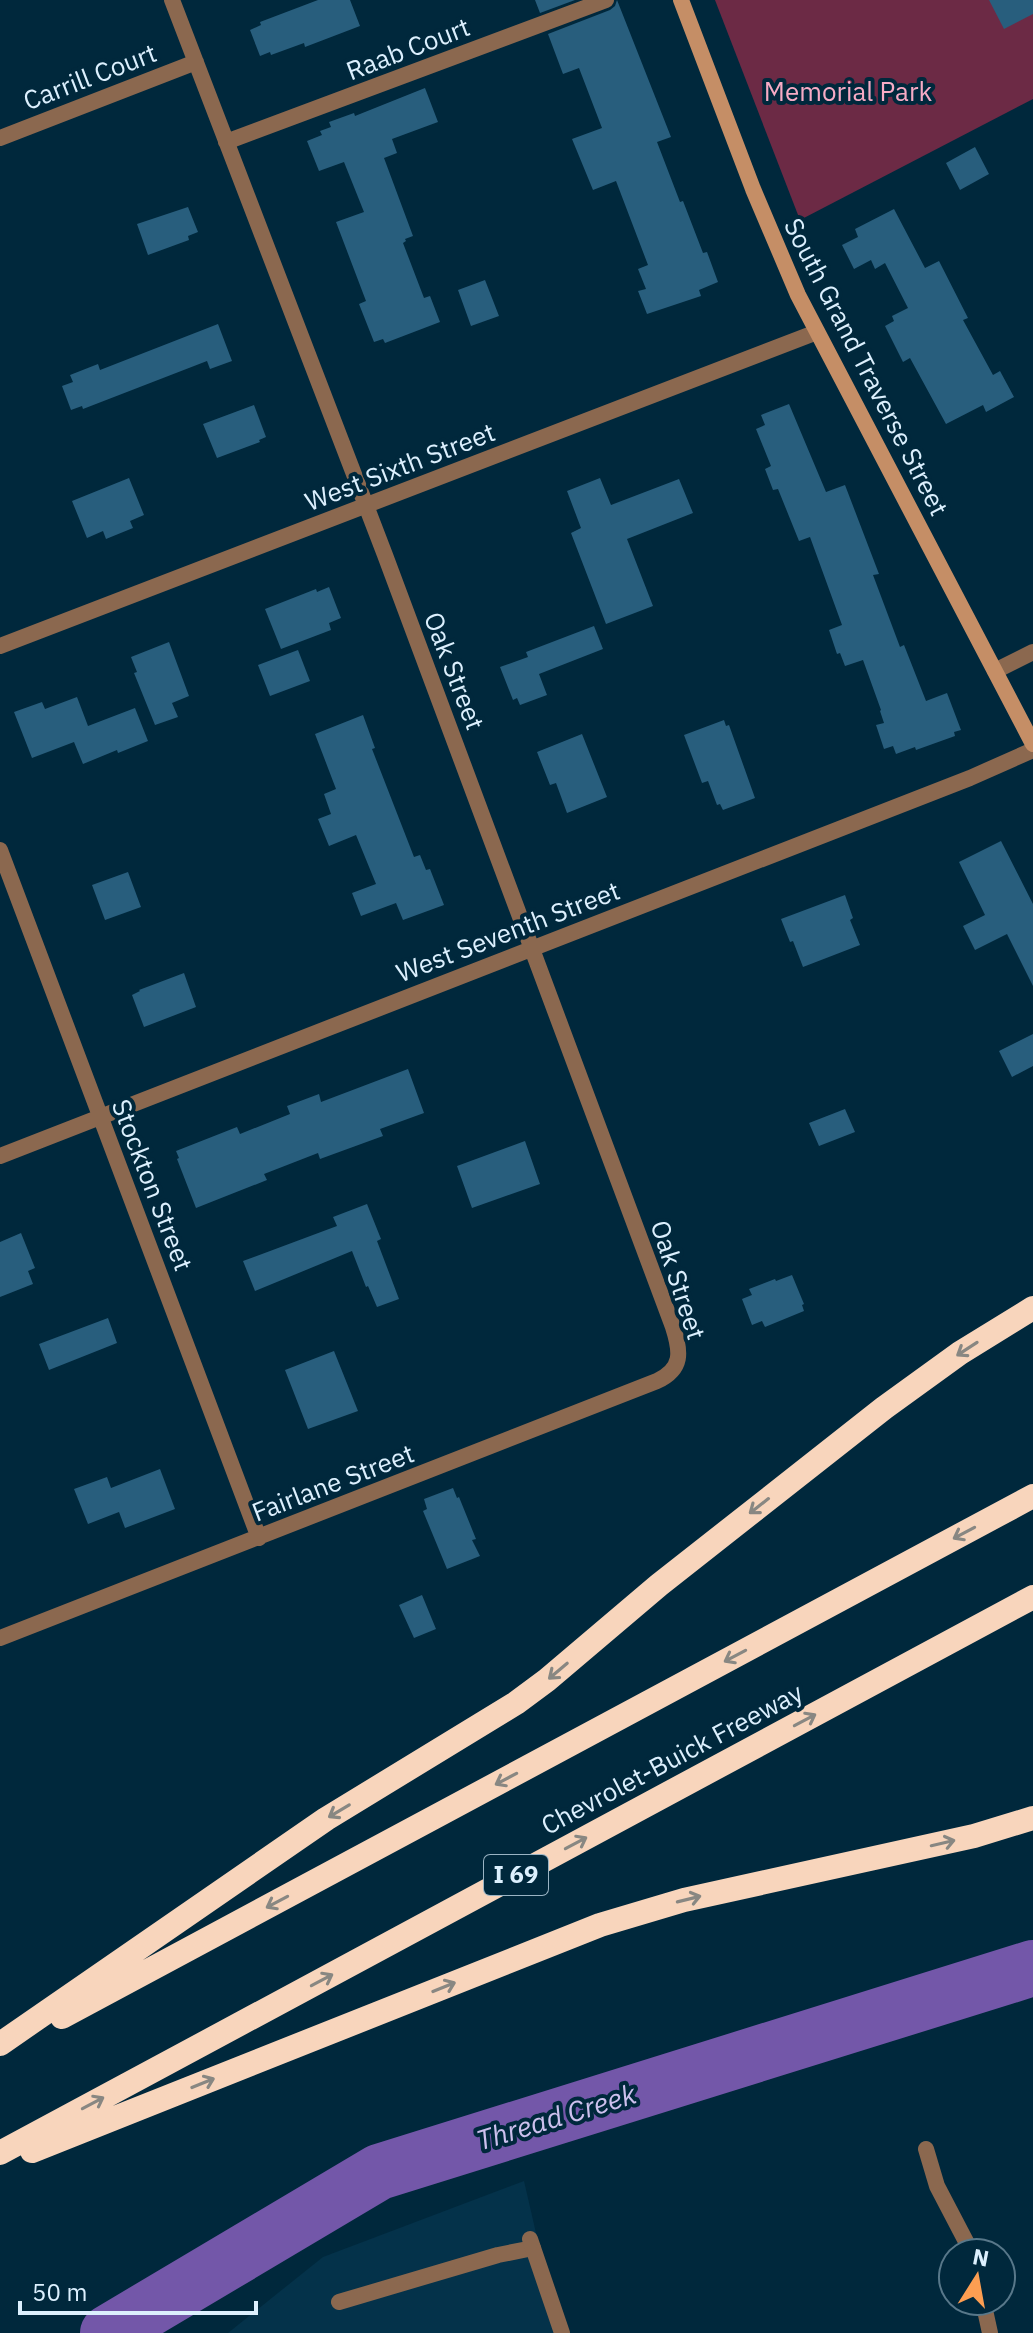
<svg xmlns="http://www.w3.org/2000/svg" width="1033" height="2333" viewBox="0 0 1033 2333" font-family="'IBM Plex Sans',sans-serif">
<rect width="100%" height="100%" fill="#00283c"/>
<path fill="#04324a" d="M524,2181L559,2333H228L323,2257Z"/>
<path fill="#6c2a45" d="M715,0H1033V99L800,220Z"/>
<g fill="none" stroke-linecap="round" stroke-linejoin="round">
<path stroke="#7357a9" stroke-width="56" d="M108,2333L379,2172L1033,1968"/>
</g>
<path fill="#285e7d" d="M318,0H350L360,26L305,47L304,43L271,55L270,52L260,56L250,30L261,25L260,22Z
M535,0H575L540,13Z
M617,0L671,137L657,142L680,202L683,201L703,253L707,252L718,282L699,290L701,296L647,314L638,291L646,289L638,269L648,265L616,181L593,190L572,139L602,128L579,68L563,74L548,34L610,10L615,6Z
M989,0H1033V14L1004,29Z
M425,88L438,122L392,139L397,153L384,158L413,236L405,239L406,241L403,243L424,298L430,296L440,322L385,343L383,339L374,342L359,304L366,301L336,222L364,212L344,162L319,171L307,141L322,135L320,131L331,127L329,122L354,113L355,116Z
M975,147L989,174L960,190L946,163Z
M188,207L198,232L188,236L189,240L148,255L137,224Z
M894,209L925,268L939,261L968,318L963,320L993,375L1000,371L1014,397L986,412L983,405L946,424L910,358L903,362L885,326L894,321L892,316L908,308L885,263L875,269L871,260L854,269L842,245L858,237L855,229Z
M485,280L499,316L471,326L458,290Z
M218,324L232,361L210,369L207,361L83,409L82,406L71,410L62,386L73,382L70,375L98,364L100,370Z
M789,404L826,492L845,485L879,574L873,575L900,647L904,645L926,701L947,693L961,730L954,732L955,736L916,750L915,747L896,754L893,746L884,749L876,725L884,723L880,711L881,710L863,660L845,666L840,653L837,654L829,630L842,625L810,537L799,541L778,489L773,490L765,469L771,466L756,429L765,425L761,415Z
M254,405L266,437L259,440L260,442L217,458L203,424Z
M129,478L144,515L130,521L133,528L106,539L103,531L87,538L72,501Z
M600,478L611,505L679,479L693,513L627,539L653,606L606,624L571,533L581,528L567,491Z
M329,587L341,618L329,623L331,630L281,649L265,609L316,589L317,592Z
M594,626L603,649L539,674L547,695L520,705L517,698L513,700L500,667L528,657L526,652Z
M169,642L189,696L172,703L178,717L155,725L134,673L137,672L131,657Z
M298,650L310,681L270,696L258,665Z
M77,697L88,726L135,708L148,741L118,753L117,750L83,764L74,742L32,758L14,712L42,702L45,709Z
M363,715L375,748L372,749L414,857L420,855L426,870L430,869L444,905L403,920L396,903L361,916L352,893L376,884L356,835L329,846L318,819L331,814L324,794L336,789L315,734Z
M724,720L726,726L729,725L755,798L723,810L720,804L717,805L708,781L702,783L684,735Z
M582,734L607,797L567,813L556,783L550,785L537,752Z
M1001,841L1033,904V986L1007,934L975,950L963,926L985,915L959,862Z
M128,872L141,907L105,920L92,885Z
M845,895L853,918L850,920L860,945L803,967L793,941L790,942L781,919Z
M184,973L196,1007L144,1027L132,995L140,991L139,990Z
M1033,1034V1066L1012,1077L999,1051Z
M408,1069L424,1113L380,1129L383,1136L320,1159L318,1153L264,1174L267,1180L196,1208L177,1159L179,1158L176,1151L237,1127L240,1134L290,1114L287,1106L319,1094L321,1102Z
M845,1109L855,1132L819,1146L809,1123Z
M525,1141L540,1184L472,1208L457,1166Z
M367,1204L381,1239L377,1241L399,1299L377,1307L368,1286L366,1287L352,1251L255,1291L243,1261L337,1226L333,1217Z
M21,1233L35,1268L28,1271L33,1284L0,1297V1242Z
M792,1275L804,1304L802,1305L804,1311L765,1327L762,1321L752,1325L742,1299L752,1295L749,1289L775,1279L776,1281Z
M108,1318L117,1343L49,1370L39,1344Z
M334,1351L358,1411L308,1429L285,1370Z
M160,1469L175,1509L125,1528L119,1512L88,1524L74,1489L107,1477L111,1488Z
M453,1488L457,1498L459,1497L476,1539L472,1540L480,1556L447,1569L423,1511L427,1509L424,1499Z
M422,1595L436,1629L414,1638L399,1605Z"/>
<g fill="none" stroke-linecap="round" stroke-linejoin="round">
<path stroke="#8b684f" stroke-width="16" d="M339,2302L498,2255L533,2248"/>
<path stroke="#8b684f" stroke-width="16" d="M0,138L196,62
M226,142L606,0
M0,646L817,332
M995,671L1033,652
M0,850L259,1538
M0,1156L970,778L1033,750
M0,1638L657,1381C683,1369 681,1352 673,1327L385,555L172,0
M926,2149L937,2186L972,2253
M530,2239L562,2333
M983,2301L990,2333"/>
<path stroke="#c58e66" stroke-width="16" d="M681,0L753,189L798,295L1033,744"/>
<path stroke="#f8d5bc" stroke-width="24" d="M62,2017L1033,1496
M0,2044L326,1819L516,1703L547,1680L659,1585L884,1408L960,1353L1033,1308
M32,2151L600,1925L684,1900L974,1836L1033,1818
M0,2153L1033,1597"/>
</g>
<defs><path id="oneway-shaft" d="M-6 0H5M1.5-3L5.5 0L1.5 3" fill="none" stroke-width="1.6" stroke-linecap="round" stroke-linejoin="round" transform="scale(2)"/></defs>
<g stroke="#888782">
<use href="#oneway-shaft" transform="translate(967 1349) rotate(147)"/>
<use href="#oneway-shaft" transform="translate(759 1506) rotate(142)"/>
<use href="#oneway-shaft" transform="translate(964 1533) rotate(152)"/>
<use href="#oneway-shaft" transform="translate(735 1656) rotate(152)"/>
<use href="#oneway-shaft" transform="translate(558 1671) rotate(140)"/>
<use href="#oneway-shaft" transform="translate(805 1720) rotate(-28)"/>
<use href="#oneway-shaft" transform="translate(506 1779) rotate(152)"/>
<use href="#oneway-shaft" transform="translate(339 1811) rotate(149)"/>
<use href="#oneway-shaft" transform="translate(576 1843) rotate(-28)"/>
<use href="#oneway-shaft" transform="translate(943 1843) rotate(-13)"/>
<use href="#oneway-shaft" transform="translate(689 1899) rotate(-14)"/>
<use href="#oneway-shaft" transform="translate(277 1902) rotate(152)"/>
<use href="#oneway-shaft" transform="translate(322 1980) rotate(-28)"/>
<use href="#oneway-shaft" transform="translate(444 1987) rotate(-22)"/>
<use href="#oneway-shaft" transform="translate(203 2083) rotate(-22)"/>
<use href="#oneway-shaft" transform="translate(93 2103) rotate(-28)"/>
</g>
<g text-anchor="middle" stroke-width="8" stroke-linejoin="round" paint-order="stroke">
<rect fill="#00283c" stroke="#9ab4c4" stroke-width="2" x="484" y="1855" width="64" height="40" rx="6"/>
<g font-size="24" font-weight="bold" fill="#dcf0fe">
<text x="516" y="1883">I 69</text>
</g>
<g font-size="26" fill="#dcf0fe" stroke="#00283c">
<text transform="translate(408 49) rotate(-21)" y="9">Raab Court</text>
<text transform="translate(90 77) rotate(-21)" y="9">Carrill Court</text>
<text transform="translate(866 367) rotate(63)" y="9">South Grand Traverse Street</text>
<text transform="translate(400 467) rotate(-21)" y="9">West Sixth Street</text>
<text transform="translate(454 671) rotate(69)" y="9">Oak Street</text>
<text transform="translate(508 932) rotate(-21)" y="9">West Seventh Street</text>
<text transform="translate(152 1185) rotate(69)" y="9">Stockton Street</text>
<text transform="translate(678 1280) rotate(72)" y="9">Oak Street</text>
<text transform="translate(333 1483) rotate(-21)" y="9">Fairlane Street</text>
<text transform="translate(672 1759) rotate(-28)" y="9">Chevrolet-Buick Freeway</text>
</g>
<g font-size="26" fill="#f7abc5" stroke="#00283c">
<text x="848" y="101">Memorial Park</text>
</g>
<g font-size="28" font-style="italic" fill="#cdc1ee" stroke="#00283c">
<text transform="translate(556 2117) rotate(-17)" y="10">Thread Creek</text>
</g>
</g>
<g transform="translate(977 2277) rotate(11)"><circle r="38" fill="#00283c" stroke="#58788a" stroke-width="2"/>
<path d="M0-6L14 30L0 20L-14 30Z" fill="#fc9e52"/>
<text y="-12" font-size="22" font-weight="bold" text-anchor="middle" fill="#dcf0fe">N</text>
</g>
<path d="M20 2301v12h236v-12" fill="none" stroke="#dcf0fe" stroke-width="4"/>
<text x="32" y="2301" font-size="24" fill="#dcf0fe" stroke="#00283c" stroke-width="6" paint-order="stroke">50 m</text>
</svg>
